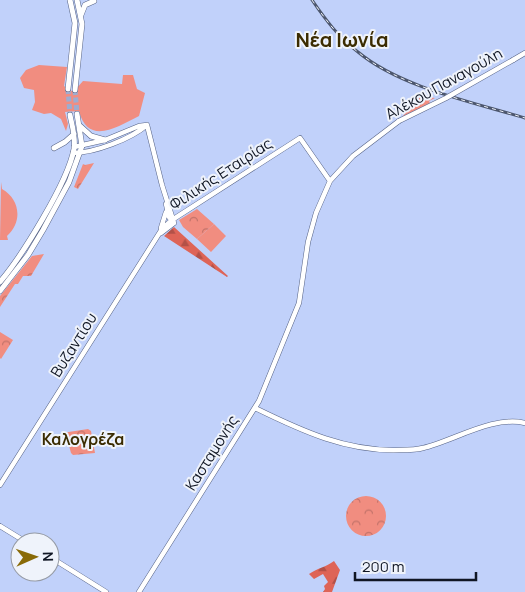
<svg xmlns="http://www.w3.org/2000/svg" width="525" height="592" viewBox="0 0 525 592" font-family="Manrope,sans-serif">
<defs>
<pattern id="forest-firs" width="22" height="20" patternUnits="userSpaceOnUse" patternTransform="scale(1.25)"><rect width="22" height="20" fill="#de6457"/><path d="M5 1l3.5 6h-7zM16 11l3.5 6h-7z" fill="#b35148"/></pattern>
<pattern id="park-crowns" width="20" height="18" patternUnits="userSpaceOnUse" patternTransform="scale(1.25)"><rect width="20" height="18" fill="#f18d80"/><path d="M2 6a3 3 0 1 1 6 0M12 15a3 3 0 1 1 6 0" fill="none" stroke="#c27269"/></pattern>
</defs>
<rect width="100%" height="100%" fill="#c1d1fa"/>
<path fill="#f18d80" d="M39,65L67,67L64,86L71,91L75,90L83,81L122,84L123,75H133L137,89L145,93L139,116C117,127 88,146 79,111L65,112L68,124L66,131L61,119L51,113L44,114L32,110L35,102L34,90L24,88L20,78L26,70Z
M421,96L435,98L429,101L430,103L402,117Z
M1,182L2,189C20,199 23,222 7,236L8,240H0Z
M214,224L226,236L211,252L197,239Z"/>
<path fill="url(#forest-firs)" d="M174,227L228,276L227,277L164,236Z
M334,561L340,570L332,592H323L325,589L324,586L328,582L323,574L314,579L309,574C318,568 326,567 334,561Z"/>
<path fill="url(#park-crowns)" d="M94,163L78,189L74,187L83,164L85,165Z
M197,209L214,224L197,239L183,227L179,220Z
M44,254L31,276H23L18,284H15L0,307V296L32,256Z
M0,332L13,340L1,359L0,358Z
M88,429L91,431L95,453L73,455L71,453L67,438H63L62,433Z
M346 516a20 20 0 1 1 40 0a20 20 0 1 1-40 0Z"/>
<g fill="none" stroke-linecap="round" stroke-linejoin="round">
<path stroke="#9eaccf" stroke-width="5" stroke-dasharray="5 2.5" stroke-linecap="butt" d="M68,89L70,115
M75,90L77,114"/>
<defs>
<path id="minor" d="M513,60L525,53
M147,125L162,185L174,223
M74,147L105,140L139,126L147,125
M73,153C94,153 131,139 147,125
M166,204L169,217L173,222
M161,228L166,212
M161,233L174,223
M255,408C302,431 347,452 400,450C407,450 416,450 423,448C453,441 494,415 525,423
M0,485L162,229L172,220L300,138L330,181
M0,526L26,542
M50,557L106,592
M139,592L259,401L299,303L308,242L316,213L330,181L353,156L399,121"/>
<path id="major" d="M81,15L85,5L94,1
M68,89L75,23L70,0
M75,90L82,24L77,0
M80,126L91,136L105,140
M54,148L65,142L74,134
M0,282C22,256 68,182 74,149C76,137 72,126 70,115
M0,291L28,255L43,230L69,182L82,146L77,114"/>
</defs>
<use href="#minor" stroke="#576487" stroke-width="5.5"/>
<use href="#major" stroke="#576487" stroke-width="6"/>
<use href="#minor" stroke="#fff" stroke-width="4.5"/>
<use href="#major" stroke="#fff" stroke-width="5"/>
<defs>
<path id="rail" d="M312,0C325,19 339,38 358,52C400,87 472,102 525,118"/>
</defs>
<use href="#rail" stroke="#4d576e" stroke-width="3"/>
<use href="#rail" stroke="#eff3fb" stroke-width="1" stroke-dasharray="4" stroke-linecap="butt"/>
<defs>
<path id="minor-bridge" d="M399,121L446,98L513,60"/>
</defs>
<use href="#minor-bridge" stroke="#576487" stroke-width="5.5" stroke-linecap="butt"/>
<use href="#minor-bridge" stroke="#fff" stroke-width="4.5"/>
</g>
<g text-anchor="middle" stroke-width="4" stroke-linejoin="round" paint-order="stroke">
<g font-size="15" fill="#101624" stroke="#eff3fb">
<text transform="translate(444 84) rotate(-29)" y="5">Αλέκου Παναγούλη</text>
<text transform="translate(221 174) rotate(-33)" y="5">Φιλικής Εταιρίας</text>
<text transform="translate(74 345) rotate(-58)" y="5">Βυζαντίου</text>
<text transform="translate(212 453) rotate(-58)" y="5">Κασταμονής</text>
</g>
<g font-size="16" font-weight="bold" fill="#3b2c02" stroke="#eff3fb">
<text x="83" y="445">Καλογρέζα</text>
</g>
<g font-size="20" font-weight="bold" fill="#3b2c02" stroke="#eff3fb">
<text x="342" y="47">Νέα Ιωνία</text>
</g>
</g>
<g transform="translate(35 557) rotate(88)"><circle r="24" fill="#eff3fb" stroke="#969ba5"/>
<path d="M0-4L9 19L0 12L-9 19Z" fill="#896a08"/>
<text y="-8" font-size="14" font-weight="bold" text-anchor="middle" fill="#101624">N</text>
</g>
<path d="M355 572v8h121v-8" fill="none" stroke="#101624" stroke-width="2.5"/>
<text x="362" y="572" font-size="15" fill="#101624" stroke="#eff3fb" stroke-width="4" paint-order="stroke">200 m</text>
</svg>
